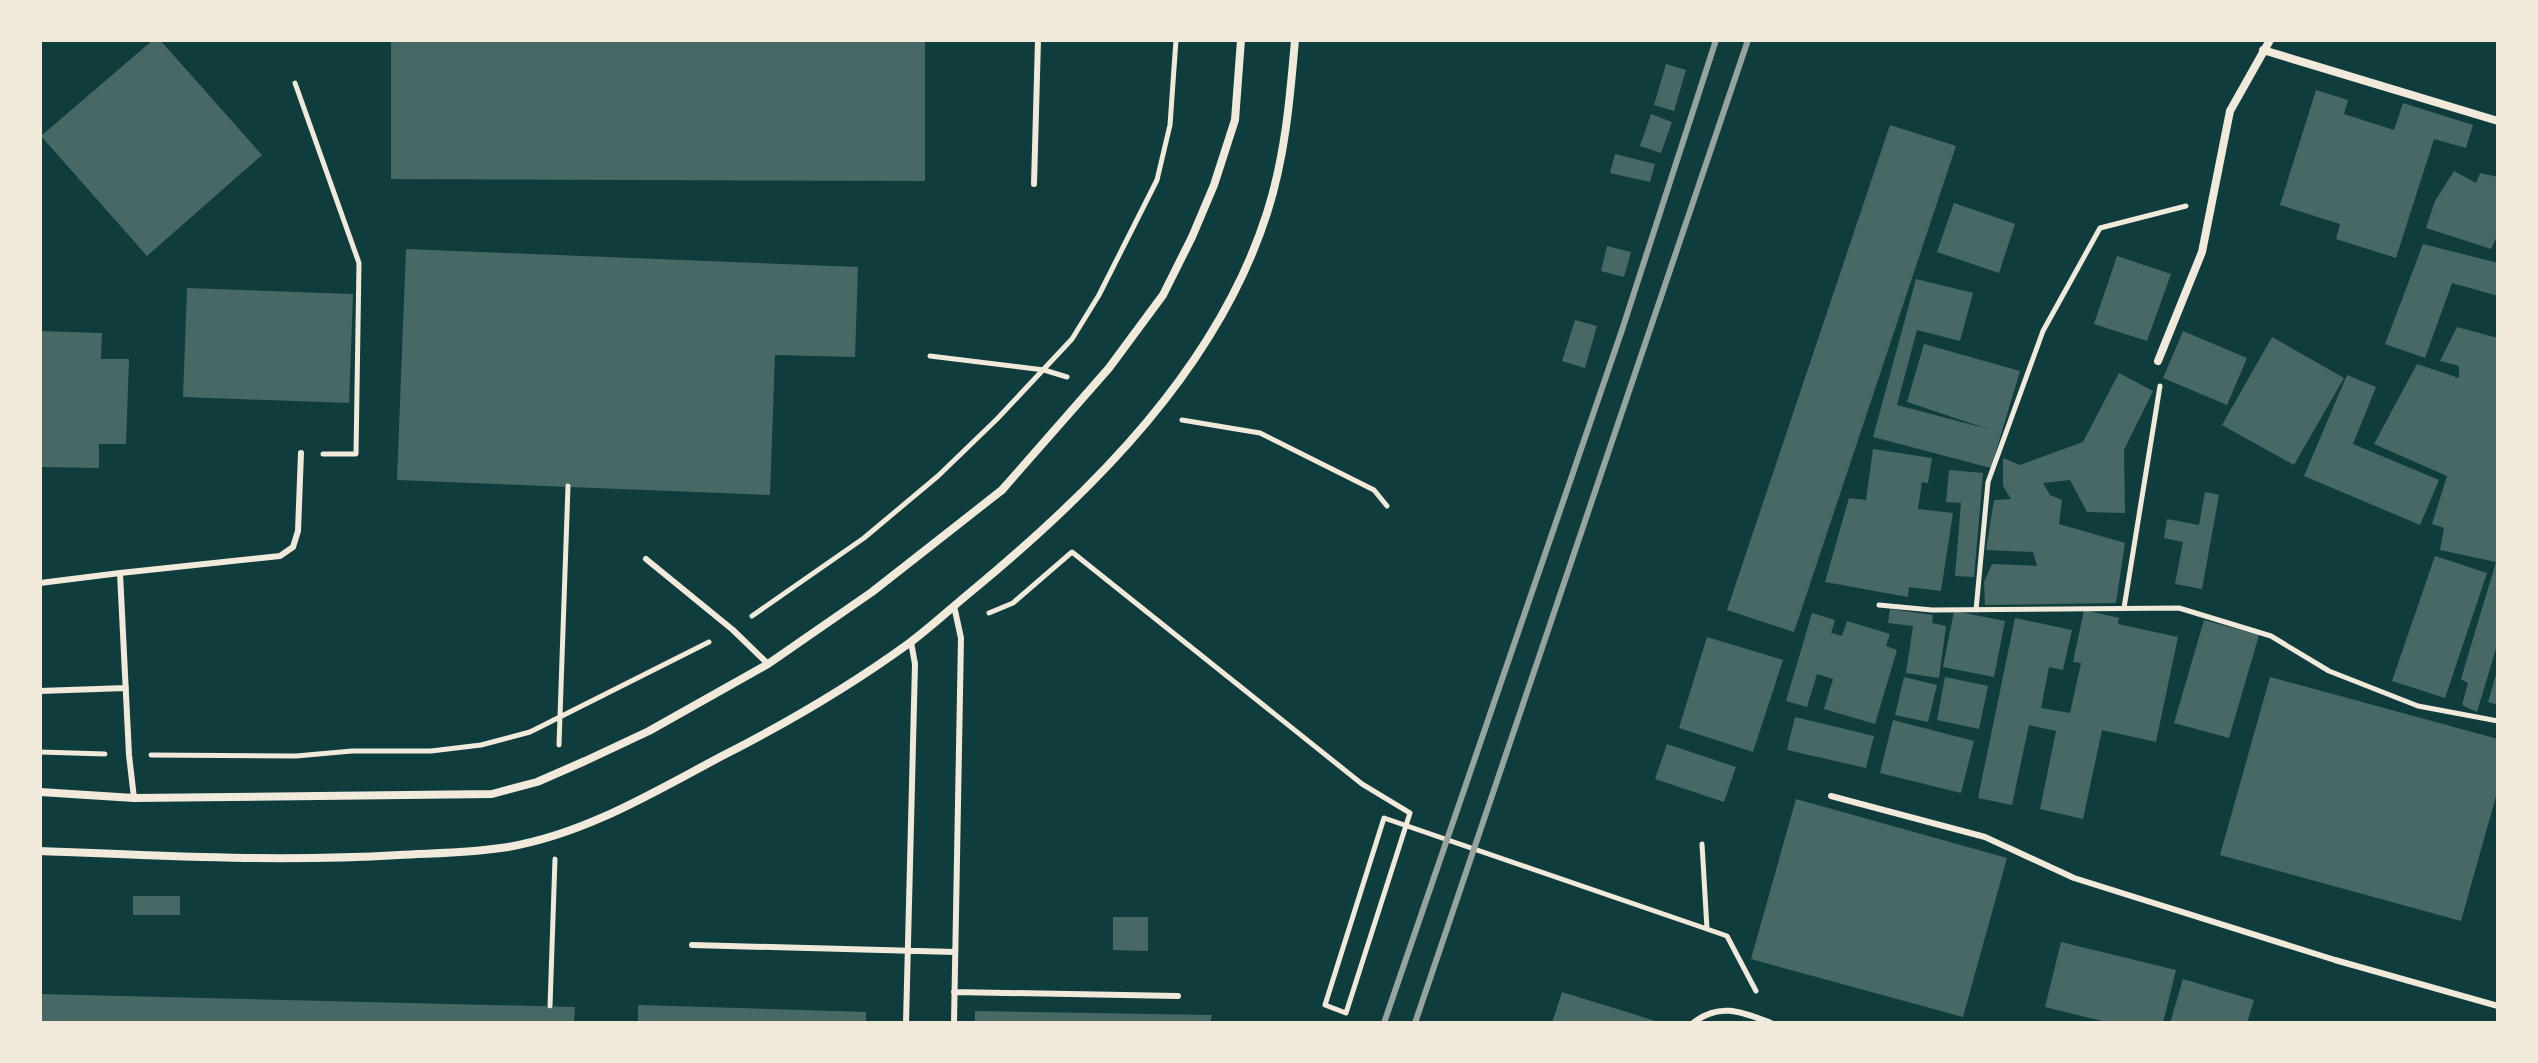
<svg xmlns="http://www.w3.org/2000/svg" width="2538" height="1063" viewBox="0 0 2538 1063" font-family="'Varela Round',sans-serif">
<rect width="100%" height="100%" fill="#0f3d3e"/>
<path fill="#486865" d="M153,40H160L262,155L147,256L41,136Z
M391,40H925V181L391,179Z
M1666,64L1686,70L1674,111L1654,105Z
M2316,90L2348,100L2344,114L2394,130L2403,103L2473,125L2466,148L2434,139L2396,258L2336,239L2340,224L2280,205Z
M1651,114L1672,122L1661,153L1640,146Z
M1890,125L1956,146L1794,632L1727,610Z
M1615,154L1655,164L1650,182L1610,173Z
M2454,171L2476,183L2480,173L2498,177V234L2491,249L2426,228L2435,201Z
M1954,203L2015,224L1999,273L1937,252Z
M2423,244L2498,263V296L2452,283L2425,358L2385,344Z
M1607,246L1631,252L1624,277L1601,271Z
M406,249L858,267L855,357L775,355L770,495L397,480Z
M2117,256L2171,274L2147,341L2094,324Z
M1916,279L1973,293L1960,341L1917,330L1897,405L1988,429L1907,402L1924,344L2020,371L1991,468L1873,437Z
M187,288L353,294L349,403L183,397Z
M1575,320L1597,326L1585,368L1562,361Z
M2457,327L2498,338V642L2477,712L2462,705L2468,683L2461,679L2496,562L2440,550L2444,528L2432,524L2447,476L2374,444L2417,364L2459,378V366L2440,361Z
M40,331L102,333L101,359H129L126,444H99V468L40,467Z
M2183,331L2247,358L2227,405L2163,378Z
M2272,337L2344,378L2294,465L2222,425Z
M2119,373L2153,391L2124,450L2125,513L2087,512L2070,480L2043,483L2050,495L2062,500L2059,524L2125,543L2116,603L1985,605L1984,582L1992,564L2037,566L2033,552L1986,550L1994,500L2011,499L2003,486V458L2020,465L2083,442Z
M2347,375L2376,387L2353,444L2439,480L2420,525L2304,476Z
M1873,449L1932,458L1928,483L1922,482L1918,509L1953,513L1941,591L1909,587L1908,597L1825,582L1849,498L1866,500Z
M1949,470L1983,473L1974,577L1955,576L1961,503L1946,502Z
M2205,492L2219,495L2202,589L2175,584L2183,542L2164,538L2167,519L2199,525Z
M2435,556L2487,573L2445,698L2392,681Z
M1890,609L1933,615L1932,623L1946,626L1939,678L1906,673L1913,626L1888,623Z
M2084,610L2119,618L2118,624L2178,637L2156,742L2102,730L2083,819L2040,809L2056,731L2029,725L2012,805L1978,798L2015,618L2072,630L2063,670L2049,667L2041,708L2070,713L2081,663L2073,662Z
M1954,611L2005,621L1994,677L1943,667Z
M1812,613L1835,620L1831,633L1842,636L1847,621L1890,634L1886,646L1897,650L1875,724L1824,709L1833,679L1817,674L1807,707L1786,701Z
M2204,620L2259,635L2229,738L2174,723Z
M1707,637L1783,660L1753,752L1679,728Z
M2497,671H2498V705L2488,702Z
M1904,677L1937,685L1928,722L1895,715Z
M1945,677L1988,686L1979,729L1937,720Z
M2270,677L2498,739V789L2461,921L2220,855Z
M1795,717L1874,736L1866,768L1787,750Z
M1893,720L1974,741L1961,793L1880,773Z
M1667,744L1736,767L1724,802L1655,779Z
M1796,799L2007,858L1963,1017L1751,959Z
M133,896H180V915H133Z
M1113,917H1148V951L1113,950Z
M2061,942L2176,970L2163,1023H2110L2045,1007Z
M2183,979L2254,1000L2247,1023H2170Z
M1562,992L1659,1022V1023H1552Z
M40,994L575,1007L574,1023H40Z
M638,1005L866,1012V1023H638Z
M975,1011L1212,1015L1210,1023H975Z"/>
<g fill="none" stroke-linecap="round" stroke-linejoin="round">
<path stroke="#f1e9da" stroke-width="5" d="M295,83L359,263L356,454H323
M930,356L1044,370L1067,377
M1182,420L1260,433L1374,490L1387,506
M1879,605L1932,610L2179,608L2271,636L2329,671L2418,706L2498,721
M2124,608L2160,386
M1976,610L1988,482L2043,331L2100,228L2186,206
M989,613L1013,603L1072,552L1362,784L1410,813L1346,1013L1325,1005L1384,818L1707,929L1727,936L1756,991
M752,616L864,538L938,476L997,419L1072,339L1099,295L1157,180L1170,125L1176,40
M559,745L568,486
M40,752L105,754
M151,755L296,756L352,751H431L481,745L530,732L709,642
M1702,844L1707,929
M550,1006L555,859"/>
<path stroke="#f1e9da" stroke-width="6" d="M1034,184L1038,40
M646,559L733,630L768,664
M120,573L280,556L293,547L298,531L301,453
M40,583L120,573L129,755L134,798
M954,606L961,638L954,1023
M40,691L126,688
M1831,796L1985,837L2074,878L2335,960L2498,1006
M692,945L955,952
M954,992L1178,996
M906,1023L915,664L911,642
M1693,1023C1720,1002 1742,1012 1771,1023"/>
<path stroke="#f1e9da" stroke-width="8" d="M2263,50L2498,121
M2158,361L2202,252L2230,111L2270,40
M40,792L134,798L492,794L537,782L585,761L649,731L768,664L872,592L1002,490L1109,368L1163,295L1192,237L1214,185L1235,120L1241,40
M40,851C160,856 280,862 399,855C435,853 472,853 508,847C585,834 654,792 722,756C787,723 850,686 908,644C931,627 951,608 973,590C1094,490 1218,367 1267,213C1285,157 1290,99 1295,40"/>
<path stroke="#97a49c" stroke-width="6" d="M1384,1023L1622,330L1716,40
M1415,1023L1748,40"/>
</g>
<rect width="2538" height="1063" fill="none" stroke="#f1e9da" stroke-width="84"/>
</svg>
